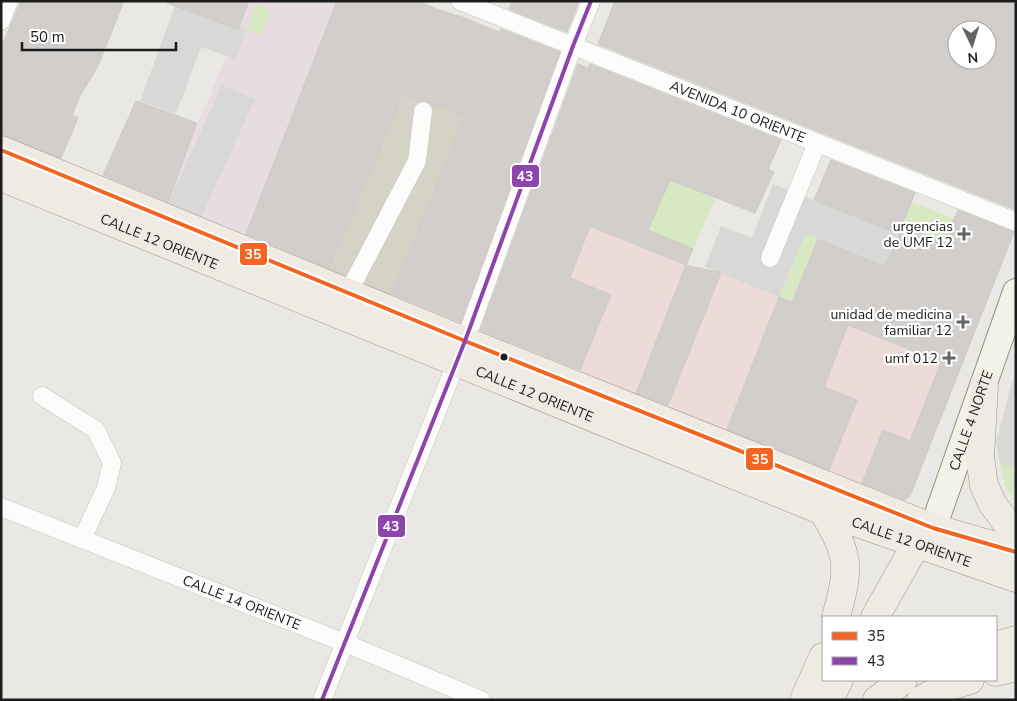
<svg xmlns="http://www.w3.org/2000/svg" width="1017" height="701" viewBox="0 0 1017 701" font-family="'Nunito Sans',sans-serif">
<rect width="100%" height="100%" fill="#eae8e4"/>
<path fill="#eddbd9" d="M590,225L686,265L633,400L579,374L611,295L570,278Z
M721,273L779,297L724,436L665,413Z
M848,326L941,362L910,441L883,431L860,488L827,475L857,400L824,387Z"/>
<path fill="#e8dce3" d="M249,1H337L242,244L165,203Z"/>
<path fill="#d8d8d6" d="M176,3L247,29L236,59L201,47L176,114L140,101Z
M222,85L255,99L200,220L167,206Z
M773,184L897,233L885,267L806,234L779,297L705,267L721,226L752,238Z
M1016,367V469L1000,463L996,443Z"/>
<path fill="#d4d3c6" d="M437,9L457,15L424,101L465,116L389,301L328,276Z"/>
<path fill="#d7e8c2" d="M256,4L270,10L261,35L247,29Z
M670,180L715,199L693,249L600,211Z
M912,202L954,219L944,243L902,225Z
M806,234L818,239L792,302L779,297Z
M1000,463L1016,469V505L1005,485Z"/>
<path fill="#d1cecb" stroke="#cdcac6" fill-rule="evenodd" d="M21,1H124L97,68L81,94L72,115L78,118L61,158L1,135V48Z
M167,1H249L238,29L167,3Z
M337,1H418L456,17L457,15L499,32L501,29L560,52L461,322L392,294L465,116L403,93L330,269L246,234Z
M512,1H579L567,32L509,9Z
M615,1H1016V210L598,44ZM957,30H987V60H957Z
M578,64L588,68L590,64L781,140L768,169L774,172L755,213L670,180L648,230L693,249L686,265L590,226L570,278L611,295L580,370L480,330Z
M136,101L197,123L168,202L103,175Z
M831,160L915,193L902,225L944,243L958,210L1014,232L910,496L905,500L862,483L883,430L910,441L941,362L848,325L824,387L857,400L829,470L727,429L779,297L792,302L818,239L885,267L899,234L814,200Z
M686,265L721,273L668,405L636,393Z"/>
<g fill="none" stroke-linecap="round" stroke-linejoin="round">
<defs>
<g id="street">
<path id="s1" d="M460,1L1016,222"/>
<path d="M1,21L9,1"/>
<path d="M770,258L817,143"/>
<path d="M348,293L417,161L423,111"/>
<path d="M42,396L96,430L112,463L106,488L82,539"/>
<path id="s2" d="M1,507L345,643L481,700"/>
<path d="M322,700L465,341L573,46L591,1"/>
</g>
<g id="secondary">
<path id="s3" d="M933,528L1016,292"/>
</g>
<g id="primary">
<path d="M1,150L465,341L933,528L1016,552"/>
<path id="s4" d="M1,177L823,511L1016,578"/>
<path d="M984,386L980,457L984,485L992,503L1016,536"/>
<path d="M823,511C850,557 850,566 836,617"/>
<path d="M875,617L910,555L929,532"/>
<path d="M996,646L1016,640"/>
<path d="M996,672L1016,667"/>
<path d="M804,700L823,657"/>
<path d="M829,700L839,680"/>
<path d="M877,700L903,680"/>
<path d="M921,700L941,689L970,680"/>
</g>
</defs>
<use href="#street" stroke="#c3c2c0" stroke-width="19"/>
<use href="#secondary" stroke="#92937d" stroke-width="28"/>
<use href="#primary" stroke="#a09681" stroke-width="29"/>
<use href="#street" stroke="#fcfcfb" stroke-width="18"/>
<use href="#secondary" stroke="#f2f2e9" stroke-width="26"/>
<use href="#primary" stroke="#efeae3" stroke-width="28"/>
<defs>
<path id="bus-1" d="M1,150L465,341L933,528L1016,552"/>
<path id="bus-2" d="M322,700L465,341L573,46L591,1"/>
</defs>
<use href="#bus-1" stroke="#fff" stroke-width="8"/>
<use href="#bus-2" stroke="#fff" stroke-width="8"/>
<use href="#bus-1" stroke="#f26522" stroke-width="4"/>
<use href="#bus-2" stroke="#8e44ad" stroke-width="4"/>
</g>
<g fill="#646362" stroke="#fff" stroke-width="2">
<path d="M961.5 226.5h5v5h5v5h-5v5h-5v-5h-5v-5h5z"/>
<path d="M960.5 314.5h5v5h5v5h-5v5h-5v-5h-5v-5h5z"/>
<path d="M946.5 350.5h5v5h5v5h-5v5h-5v-5h-5v-5h5z"/>
</g>
<circle fill="#1c1c1c" stroke="#fff" stroke-width="2" cx="504" cy="357" r="4.5"/>
<g text-anchor="middle" stroke-width="4.5" stroke-linejoin="round" paint-order="stroke">
<g font-size="14" fill="#1c1c1c" stroke="#fff">
<text dy="5" stroke="none"><textPath href="#s1" startOffset="299">AVENIDA 10 ORIENTE</textPath></text>
<text dy="5" stroke="none"><textPath href="#s4" startOffset="171">CALLE 12 ORIENTE</textPath></text>
<text dy="5" stroke="none"><textPath href="#s4" startOffset="576">CALLE 12 ORIENTE</textPath></text>
<text dy="5" stroke="none"><textPath href="#s3" startOffset="114">CALLE 4 NORTE</textPath></text>
<text dy="5" stroke="none"><textPath href="#s4" startOffset="981">CALLE 12 ORIENTE</textPath></text>
<text dy="5" stroke="none"><textPath href="#s2" startOffset="259">CALLE 14 ORIENTE</textPath></text>
</g>
<g font-size="14" fill="#1c1c1c" stroke="#fff" text-anchor="end">
<text x="953" y="231">urgencias<tspan x="953" dy="16">de UMF 12</tspan></text>
<text x="952" y="319">unidad de medicina<tspan x="952" dy="16">familiar 12</tspan></text>
<text x="938" y="363">umf 012</text>
</g>
</g>
<g stroke="#fff" stroke-width="2">
<rect x="511" y="164" width="29" height="24" rx="5" fill="#8e44ad"/>
<rect x="239" y="242" width="29" height="24" rx="5" fill="#f26522"/>
<rect x="745" y="447" width="29" height="24" rx="5" fill="#f26522"/>
<rect x="377" y="514" width="29" height="24" rx="5" fill="#8e44ad"/>
</g>
<g font-size="14" text-anchor="middle" font-weight="bold" fill="#fff">
<text x="525" y="181">43</text>
<text x="253" y="259">35</text>
<text x="760" y="464">35</text>
<text x="391" y="531">43</text>
</g>
<rect width="1017" height="701" fill="none" stroke="#1c1c1c" stroke-width="5"/>
<rect x="822" y="616" width="175" height="65" fill="#ffffff" stroke="#a4a4a4"/>
<rect x="832" y="632" width="25" height="8" fill="#f26522" stroke="#a4a4a4"/>
<text x="867" y="641" font-size="15" fill="#1c1c1c">35</text>
<rect x="832" y="657" width="25" height="8" fill="#8e44ad" stroke="#a4a4a4"/>
<text x="867" y="666" font-size="15" fill="#1c1c1c">43</text>
<g transform="translate(972 45) rotate(176)"><circle r="24" fill="#ffffff" stroke="#a4a4a4"/>
<path d="M0-4L9 19L0 12L-9 19Z" fill="#646362"/>
<text y="-8" font-size="14" font-weight="bold" text-anchor="middle" fill="#1c1c1c">N</text>
</g>
<path d="M22 42v8h154v-8" fill="none" stroke="#1c1c1c" stroke-width="2.5"/>
<text x="30" y="42" font-size="15" fill="#1c1c1c" stroke="#ffffff" stroke-width="4" paint-order="stroke">50 m</text>
</svg>
